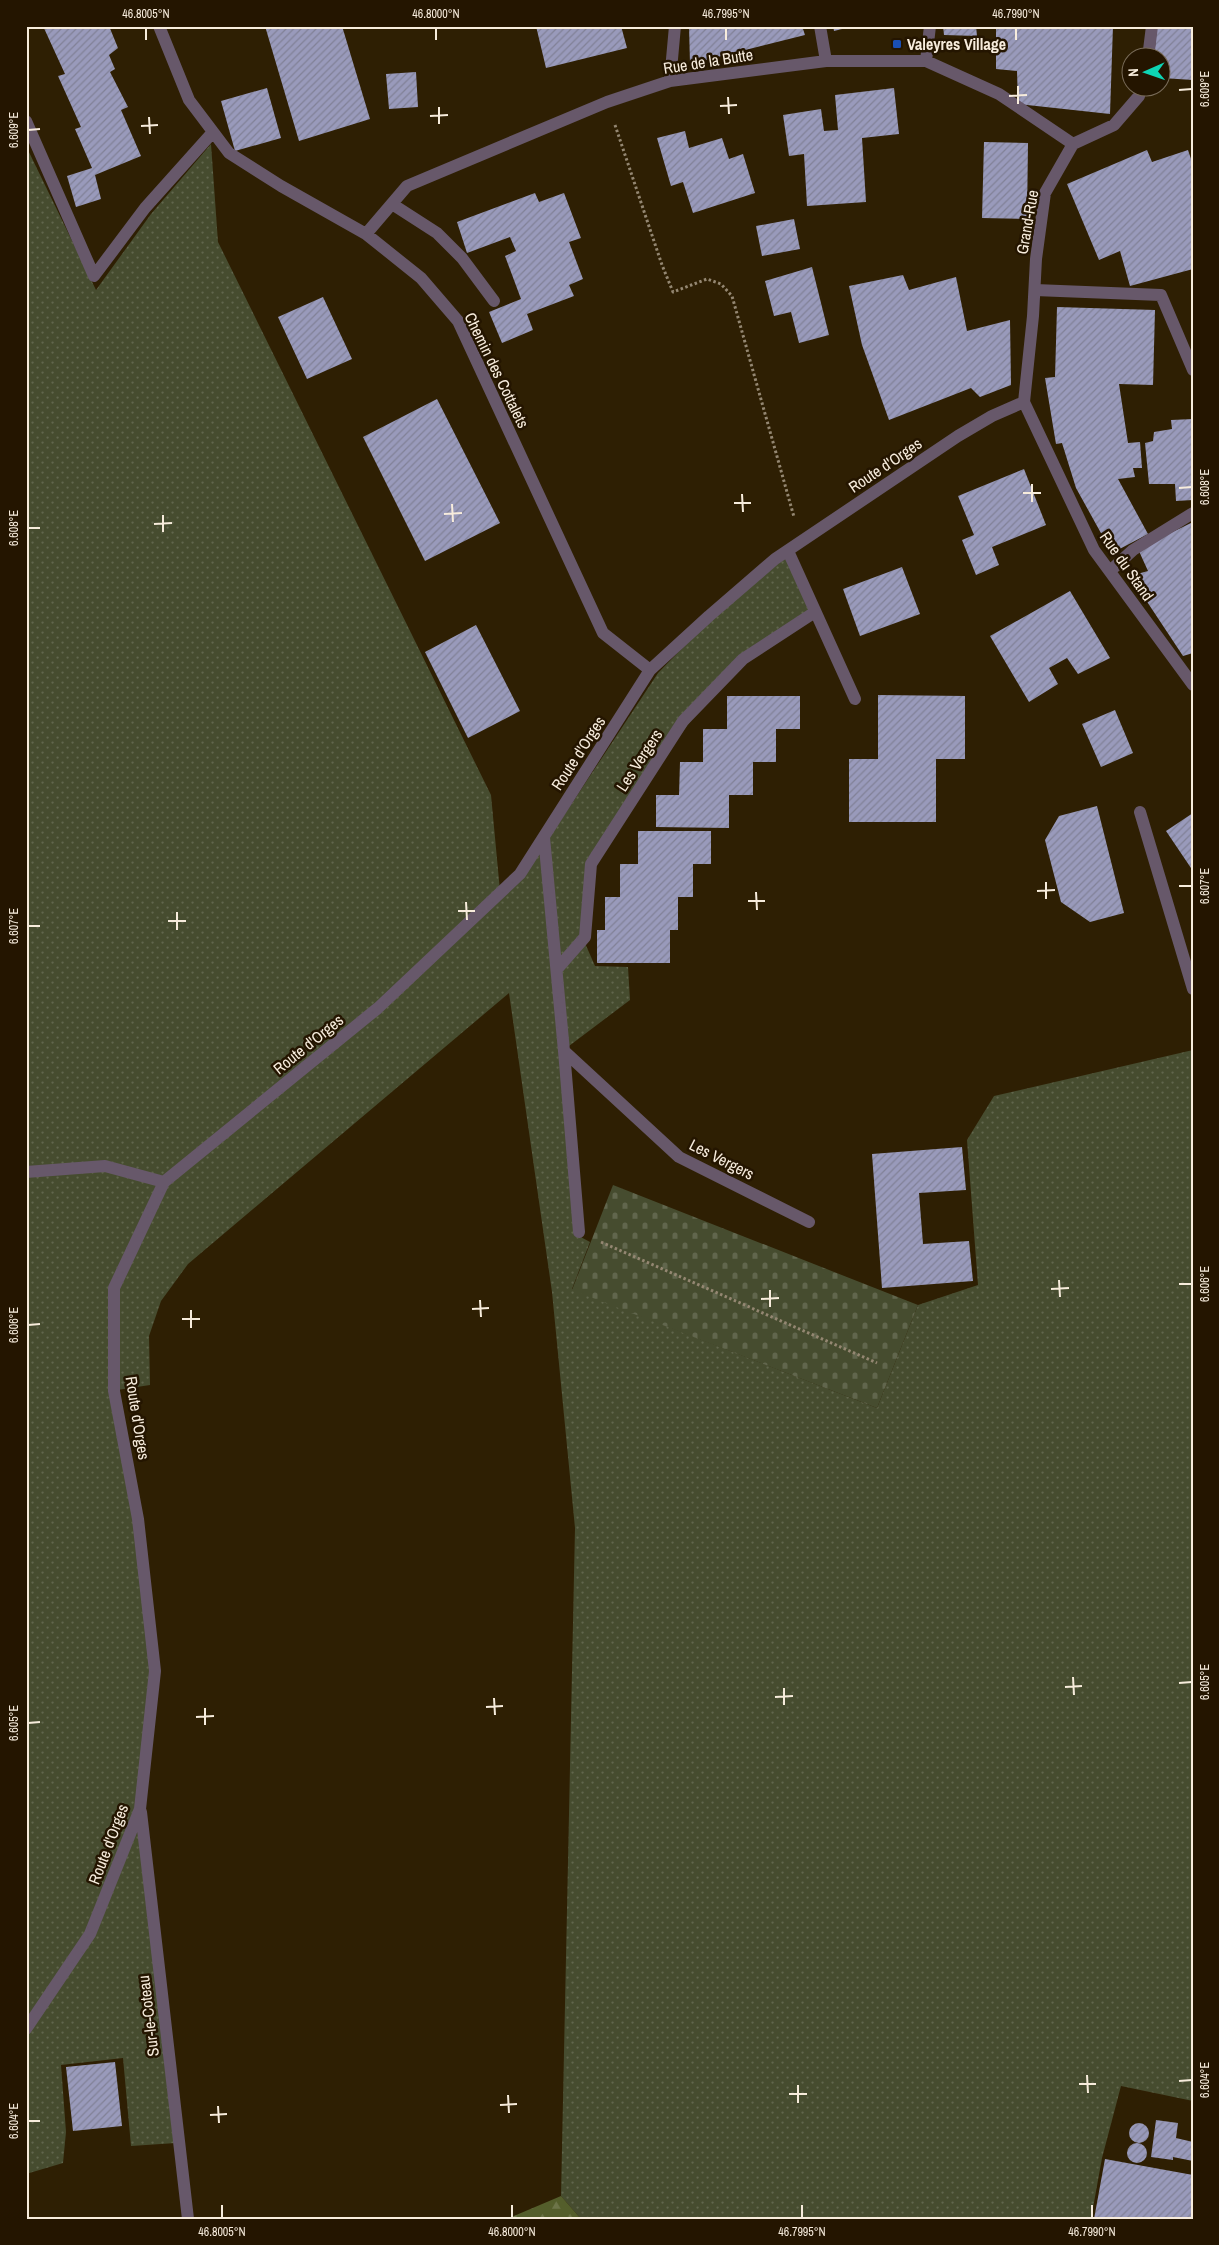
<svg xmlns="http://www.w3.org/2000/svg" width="1219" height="2245" viewBox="0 0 1219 2245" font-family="'Archivo Narrow',sans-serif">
<defs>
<pattern id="grass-dots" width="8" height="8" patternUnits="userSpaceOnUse" patternTransform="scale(1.25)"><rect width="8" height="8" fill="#464c2f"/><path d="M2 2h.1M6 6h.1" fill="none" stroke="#61664d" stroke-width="1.8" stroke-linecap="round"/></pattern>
<pattern id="forest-firs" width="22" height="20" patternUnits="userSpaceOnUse" patternTransform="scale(1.25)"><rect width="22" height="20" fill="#545e2b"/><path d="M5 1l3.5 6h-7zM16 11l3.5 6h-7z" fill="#6d7549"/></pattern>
<pattern id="cemetery-stones" width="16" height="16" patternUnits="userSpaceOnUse" patternTransform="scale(1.25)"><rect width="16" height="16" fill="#464c2f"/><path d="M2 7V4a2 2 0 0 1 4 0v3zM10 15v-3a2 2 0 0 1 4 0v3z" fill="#61664d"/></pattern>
<pattern id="building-hatch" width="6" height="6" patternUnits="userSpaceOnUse" patternTransform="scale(1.25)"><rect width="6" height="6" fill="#999abb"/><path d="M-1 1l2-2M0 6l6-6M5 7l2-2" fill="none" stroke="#818197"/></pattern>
</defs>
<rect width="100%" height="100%" fill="#2e1f03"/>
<path fill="url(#grass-dots)" d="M211,144L218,242L491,795L500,891L377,1007L164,1179L106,1163L26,1169V146L96,290L151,214Z
M786,557L809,610L740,655L586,861L581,934L595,966L628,967L630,1000L561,1052L575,1234L590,1242L572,1289L877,1408L918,1305L978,1285L967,1140L994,1096L1193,1050V2101L1121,2086L1102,2158L1091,2219H581L561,2196L575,1528L552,1292L509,993L188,1264L161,1301L149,1336L150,1385L117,1390L116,1288L166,1183L380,1010L549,838L658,673L712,618Z
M105,1170L160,1184L110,1287L111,1392L136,1518L152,1671L138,1808L176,2143L131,2146L123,2058L61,2065L66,2132L63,2163L26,2174V1176Z"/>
<path fill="url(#forest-firs)" d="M561,2196L581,2219H507Z"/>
<path fill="url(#cemetery-stones)" d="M613,1185L918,1305L877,1408L572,1290Z"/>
<path fill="url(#building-hatch)" d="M43,26H109L118,48L109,55L115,69L110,72L128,107L121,110L141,156L95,175L101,199L76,207L67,176L92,168L75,129L81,127L58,76L65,74Z
M265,26H342L370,119L299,141Z
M536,26H621L627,48L546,68Z
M689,26H802L805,35L690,64Z
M833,26H850V27L834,31Z
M943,26H976L977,36L944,35Z
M996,26H1113L1110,114L1018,104L1017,71L996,69Z
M1157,26H1193V80L1162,78V58H1154Z
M416,72L418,107L389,109L386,74Z
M267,88L281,138L235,151L221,101Z
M894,88L899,134L862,138L866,202L807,206L804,154L789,156L783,115L821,109L824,131L838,130L835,95Z
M685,131L689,148L722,138L729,159L743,154L755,193L693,213L683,182L671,186L657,138Z
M984,142L1028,143L1027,219L982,218Z
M1147,150L1152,162L1188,150L1193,165V269L1130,286L1120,251L1099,260L1067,184Z
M535,193L539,202L564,193L581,238L569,242L583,279L569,285L574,296L527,314L533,330L502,343L489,312L521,299L505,256L516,251L510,237L467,253L457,222Z
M794,219L800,249L762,256L756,226Z
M812,267L829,335L799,343L791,312L774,316L765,281Z
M903,275L909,290L956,277L967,331L1010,320L1011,385L980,397L971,388L889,420L862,345L849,286Z
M323,297L352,359L307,379L278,317Z
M1057,307L1155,310L1153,385L1119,384L1128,443L1140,442L1142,468H1133L1135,477L1118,479L1148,534L1112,553L1076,488L1062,443L1056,444L1045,378L1055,377Z
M437,399L500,523L425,561L363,437Z
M1193,419V500L1176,501L1175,484H1149L1145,443L1153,441L1154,432L1172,429L1171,420Z
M1024,469L1046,525L992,547L999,565L976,575L962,540L974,535L958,496Z
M1193,522V653L1183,656L1130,576L1148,571L1138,549Z
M902,567L920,614L860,636L843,589Z
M1070,591L1110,658L1078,674L1067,658L1049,668L1058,684L1029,702L990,636Z
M476,625L520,711L468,738L425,652Z
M878,695L965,696V759H936V822H849V759H878Z
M727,696H800V729H776V762H753V795H729V828L656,827V795H679L680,762H703V729H727Z
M1115,710L1133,753L1101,767L1082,724Z
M1097,806L1124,913L1090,922L1061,902L1045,840L1059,816Z
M1193,813V871L1166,831Z
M638,831H711V864H693V897H678V930H670V963H597V930H605V897H620V864H638Z
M962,1147L966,1190L919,1193L923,1244L969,1241L973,1281L882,1288L872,1154Z
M115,2062L122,2126L73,2131L66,2067Z
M1156,2120L1178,2123L1176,2138L1193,2142V2161L1173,2157V2160L1151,2157Z
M1129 2133a10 10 0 1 1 20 0a10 10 0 1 1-20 0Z
M1127 2153a10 10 0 1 1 20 0a10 10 0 1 1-20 0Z
M1105,2159L1193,2175V2219H1094Z"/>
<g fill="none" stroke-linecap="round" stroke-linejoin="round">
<path stroke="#948772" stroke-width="3" stroke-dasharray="2.5 2.5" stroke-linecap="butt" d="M615,125L662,265L673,292L707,279L721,284L732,296L794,517
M601,1242L877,1363"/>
<path stroke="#67586a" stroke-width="12" d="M159,26L189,100L229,153L281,186L366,234L421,278L458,321L603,633L650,670
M820,26L826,61
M1148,58L1152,26
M926,61L930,26
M670,81L675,26
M1141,88L1139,96L1114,125L1073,144L1045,193L1036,259L1033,316L1024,402L1094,550L1193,685
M26,121L94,276L145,208L213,132
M392,204L437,233L462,258L494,301
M366,234L407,186L607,102L670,81L826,61H926L999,94L1073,144
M1035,290L1161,295L1193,370
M788,551L855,699
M1110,571L1133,550L1193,513
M1140,812L1193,989
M544,837L564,1051L579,1232
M557,969L585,937L591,864L683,721L743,659L815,612
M564,1051L679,1157L809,1222
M26,1172L105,1166L164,1182
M141,1812L188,2219
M26,2029L90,1934L140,1809L155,1671L138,1519L114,1391V1288L164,1182L378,1008L520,874L650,670L709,616L775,559L958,436L992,416L1024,402"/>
</g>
<path fill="none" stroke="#f7ecdc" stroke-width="2" d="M146,28V40M436,28V40M726,28V40M1016,28V40M1018,86V104M1179,90L1192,89M1009,96L1027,95M728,97L729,114M720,106L737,105M439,107V124M430,116L448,115M149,117L150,134M141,126L158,125M28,130L40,129M1032,484V502M1179,488L1192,487M1023,493H1041M742,494L743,512M734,503H751M452,504L453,522M444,514L462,513M163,515V532M154,524L172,523M28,528H40M1046,882V899M1179,886H1192M1037,891L1055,890M756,892L757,910M748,901H765M466,902L467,920M458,911H475M177,912V930M168,921H186M28,926H40M1059,1280L1060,1297M1179,1284H1192M1051,1289L1069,1288M770,1290V1307M761,1299L779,1298M480,1300L481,1317M472,1309L489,1308M191,1310V1328M182,1319H200M28,1325L40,1324M1073,1677L1074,1695M1179,1683L1192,1682M1065,1687L1082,1686M784,1688V1705M775,1697L793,1696M494,1698L495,1715M486,1707L503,1706M205,1708V1725M196,1717L214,1716M28,1723L40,1722M1087,2075L1088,2093M1179,2081L1192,2080M1079,2084H1096M798,2085V2103M789,2094H807M508,2095L509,2113M500,2105L517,2104M218,2106L219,2123M210,2115L227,2114M28,2121H40M222,2205V2218M512,2205V2218M802,2205V2218M1092,2205V2218"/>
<rect fill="#1a4fb4" stroke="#241500" stroke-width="2" x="892" y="39" width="10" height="10" rx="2.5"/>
<g text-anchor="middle" stroke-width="5" stroke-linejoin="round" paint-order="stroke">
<g font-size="16" font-weight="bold" fill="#f7ecdc" stroke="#241500" text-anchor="start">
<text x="907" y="50">Valeyres Village</text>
</g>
<g font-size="16" fill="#f7ecdc" stroke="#241500">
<text transform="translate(708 61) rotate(-9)" y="6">Rue de la Butte</text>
<text transform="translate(1027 222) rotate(-80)" y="6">Grand-Rue</text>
<text transform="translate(497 370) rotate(64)" y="6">Chemin des Cottalets</text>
<text transform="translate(885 465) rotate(-34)" y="6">Route d'Orges</text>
<text transform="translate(1127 566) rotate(55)" y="6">Rue du Stand</text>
<text transform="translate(578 753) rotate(-57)" y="6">Route d'Orges</text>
<text transform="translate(639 760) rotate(-57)" y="6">Les Vergers</text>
<text transform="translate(308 1044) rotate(-39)" y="6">Route d'Orges</text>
<text transform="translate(722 1159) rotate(27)" y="6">Les Vergers</text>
<text transform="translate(138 1418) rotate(81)" y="6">Route d'Orges</text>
<text transform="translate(108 1844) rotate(-69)" y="6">Route d'Orges</text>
<text transform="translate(148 2016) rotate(-97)" y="6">Sur-le-Coteau</text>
</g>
</g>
<rect width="1219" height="2245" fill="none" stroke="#241500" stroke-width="55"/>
<g transform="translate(1146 72) rotate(268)"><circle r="24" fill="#241500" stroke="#786b58"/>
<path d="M0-4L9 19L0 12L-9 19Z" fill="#0ed5b4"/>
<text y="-8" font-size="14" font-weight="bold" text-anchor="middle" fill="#f7ecdc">N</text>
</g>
<rect x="28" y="28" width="1164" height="2190" fill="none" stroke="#f7ecdc" stroke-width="2"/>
<g font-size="12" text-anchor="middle" fill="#f7ecdc">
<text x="146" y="18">46.8005°N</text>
<text x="436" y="18">46.8000°N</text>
<text x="726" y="18">46.7995°N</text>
<text x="1016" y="18">46.7990°N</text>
<text transform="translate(1205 89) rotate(-90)" y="4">6.609°E</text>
<text transform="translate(14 130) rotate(-90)" y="4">6.609°E</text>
<text transform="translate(1205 487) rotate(-90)" y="4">6.608°E</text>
<text transform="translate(14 528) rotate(-90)" y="4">6.608°E</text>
<text transform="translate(1205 886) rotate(-90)" y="4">6.607°E</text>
<text transform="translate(14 926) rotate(-90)" y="4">6.607°E</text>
<text transform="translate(1205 1284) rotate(-90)" y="4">6.606°E</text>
<text transform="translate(14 1325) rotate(-90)" y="4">6.606°E</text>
<text transform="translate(1205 1682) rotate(-90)" y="4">6.605°E</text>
<text transform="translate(14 1723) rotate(-90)" y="4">6.605°E</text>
<text transform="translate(1205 2080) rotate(-90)" y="4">6.604°E</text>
<text transform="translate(14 2121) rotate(-90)" y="4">6.604°E</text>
<text x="222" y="2236">46.8005°N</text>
<text x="512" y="2236">46.8000°N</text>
<text x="802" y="2236">46.7995°N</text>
<text x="1092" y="2236">46.7990°N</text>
</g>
</svg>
